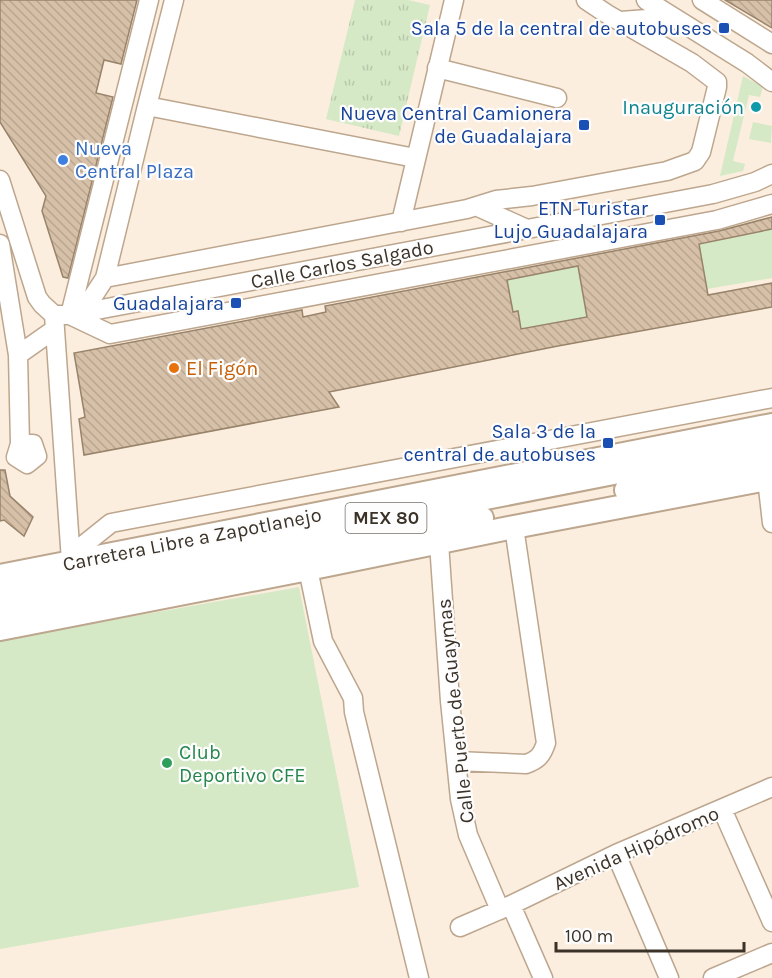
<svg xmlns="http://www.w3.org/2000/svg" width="772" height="978" viewBox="0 0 772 978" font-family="Karla,sans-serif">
<defs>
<pattern id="grass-tufts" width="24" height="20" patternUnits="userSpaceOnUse" patternTransform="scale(1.5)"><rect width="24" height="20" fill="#d5e9c6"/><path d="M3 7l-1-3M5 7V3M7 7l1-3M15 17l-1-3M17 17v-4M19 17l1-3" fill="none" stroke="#b8c8aa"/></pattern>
<pattern id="building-back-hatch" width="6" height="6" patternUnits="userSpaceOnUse" patternTransform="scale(1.5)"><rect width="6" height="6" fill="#d7c0a8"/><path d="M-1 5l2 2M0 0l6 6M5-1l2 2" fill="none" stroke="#b9a591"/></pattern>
</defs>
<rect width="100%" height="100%" fill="#fceede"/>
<path fill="url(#grass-tufts)" d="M355,0H408L430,5L399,136L326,119Z"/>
<path fill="#d5e9c6" d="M743,76L763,87L760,97L749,95L733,161L745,164L743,171L720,176Z
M753,122L772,126L771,143L749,139Z
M772,229V278L707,289L699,244Z
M578,266L587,317L540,326L522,331L518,312H513L507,280Z
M299,587L359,887L0,949V640Z"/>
<path fill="url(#building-back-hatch)" stroke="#98836b" stroke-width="1.5" fill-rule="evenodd" d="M0,0H137L121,64L104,60L96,93L113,97L68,278L63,277L42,211L46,196L0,122Z
M725,0H772V28Z
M772,217V229L699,244L708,295L772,283V307L558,346L329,392L339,407L84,455L79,419L85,417L74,353L302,310L303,317L326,312L325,306L719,231ZM578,266L587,317L521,329L518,311L513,312L507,280Z
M0,470H5L10,496L33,517L24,536L4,520L0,521Z"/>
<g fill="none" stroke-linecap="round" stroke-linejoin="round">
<defs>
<path id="minor" d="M149,0L70,315L110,334L717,220L772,204
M646,0L747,63L772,82
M702,0L772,44
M621,21L673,17
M437,68L557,98
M147,106L174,0
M415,158L147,106L105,278L467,209L496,200L532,196L667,171L695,161L701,152L717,87V82L692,63L607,14L586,0
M0,180L37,297L42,304L54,315H70L713,194L755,182L772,174
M478,207L527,229
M401,222L454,0
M0,244L18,355L20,444L16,457L27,464L37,456L33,444H20
M78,313L88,304L105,278
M54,315L71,561
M18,355L55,329
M767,479L772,523
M439,543L450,701L460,799L468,835L500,910
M71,555L111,523L772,398
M308,569L323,641L353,698L354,712L419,978
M456,761L526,764C538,760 542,755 546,743L514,527
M722,809L772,922
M616,854L669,978
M511,905L543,978
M460,927L511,905L616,854L772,787
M713,978L772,953"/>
<path id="major" d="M626,490L772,461
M0,576L772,425
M0,593L772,442
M0,611L482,518
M0,629L308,569L514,527L772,478"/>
</defs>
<use href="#minor" stroke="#bda68e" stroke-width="21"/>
<use href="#major" stroke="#bda68e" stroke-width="26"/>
<use href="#minor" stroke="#fff" stroke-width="18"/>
<use href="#major" stroke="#fff" stroke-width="22"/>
</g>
<g fill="#1a4fb4" stroke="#fdfdfd" stroke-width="2">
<rect x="718" y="22" width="12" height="12" rx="3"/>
<rect x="578" y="119" width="12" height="12" rx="3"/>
<rect x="654" y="214" width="12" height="12" rx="3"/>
<rect x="230" y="297" width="12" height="12" rx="3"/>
<rect x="602" y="437" width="12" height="12" rx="3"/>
</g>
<circle fill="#0f9aa8" stroke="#fdfdfd" stroke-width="2" cx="756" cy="107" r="6"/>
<circle fill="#3f7fe0" stroke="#fdfdfd" stroke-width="2" cx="63" cy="160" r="6"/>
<circle fill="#e8710a" stroke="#fdfdfd" stroke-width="2" cx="174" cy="368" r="6"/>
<circle fill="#2e9e5b" stroke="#fdfdfd" stroke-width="2" cx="167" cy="763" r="6"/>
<g text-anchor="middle" stroke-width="4.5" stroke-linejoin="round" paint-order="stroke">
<rect fill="#fdfdfd" stroke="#756f68" stroke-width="1.5" x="345.5" y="503" width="81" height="30" rx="4.5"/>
<g font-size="18" font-weight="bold" fill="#3b3228">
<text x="386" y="524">MEX 80</text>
</g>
<g font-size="20" fill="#164399" stroke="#fdfdfd" text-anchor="end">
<text x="712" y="35">Sala 5 de la central de autobuses</text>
<text x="572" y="120">Nueva Central Camionera<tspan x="572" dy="23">de Guadalajara</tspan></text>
<text x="648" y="215">ETN Turistar<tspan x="648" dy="23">Lujo Guadalajara</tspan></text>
<text x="224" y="310">Guadalajara</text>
<text x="596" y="438">Sala 3 de la<tspan x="596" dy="23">central de autobuses</tspan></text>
</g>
<g font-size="20" fill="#0d838f" stroke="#fdfdfd" text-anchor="end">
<text x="744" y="114">Inauguración</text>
</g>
<g font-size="20" fill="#366cbe" stroke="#fdfdfd" text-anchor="start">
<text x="75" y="155">Nueva<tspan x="75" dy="23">Central Plaza</tspan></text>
</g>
<g font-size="20" fill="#3b3228" stroke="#fdfdfd">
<text transform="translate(342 264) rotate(-11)" y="7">Calle Carlos Salgado</text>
<text transform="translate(192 539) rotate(-11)" y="7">Carretera Libre a Zapotlanejo</text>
<text transform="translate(455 711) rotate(-96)" y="7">Calle Puerto de Guaymas</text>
<text transform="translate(636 848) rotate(-24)" y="7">Avenida Hipódromo</text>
</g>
<g font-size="20" fill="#c56008" stroke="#fdfdfd" text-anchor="start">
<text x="186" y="375">El Figón</text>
</g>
<g font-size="20" fill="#27864d" stroke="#fdfdfd" text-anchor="start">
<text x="179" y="759">Club<tspan x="179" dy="23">Deportivo CFE</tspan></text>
</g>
</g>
<path d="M556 942v9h188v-9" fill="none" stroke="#3b3228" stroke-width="3"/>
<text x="565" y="942" font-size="18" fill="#3b3228" stroke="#fdfdfd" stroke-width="4.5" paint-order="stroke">100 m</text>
</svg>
